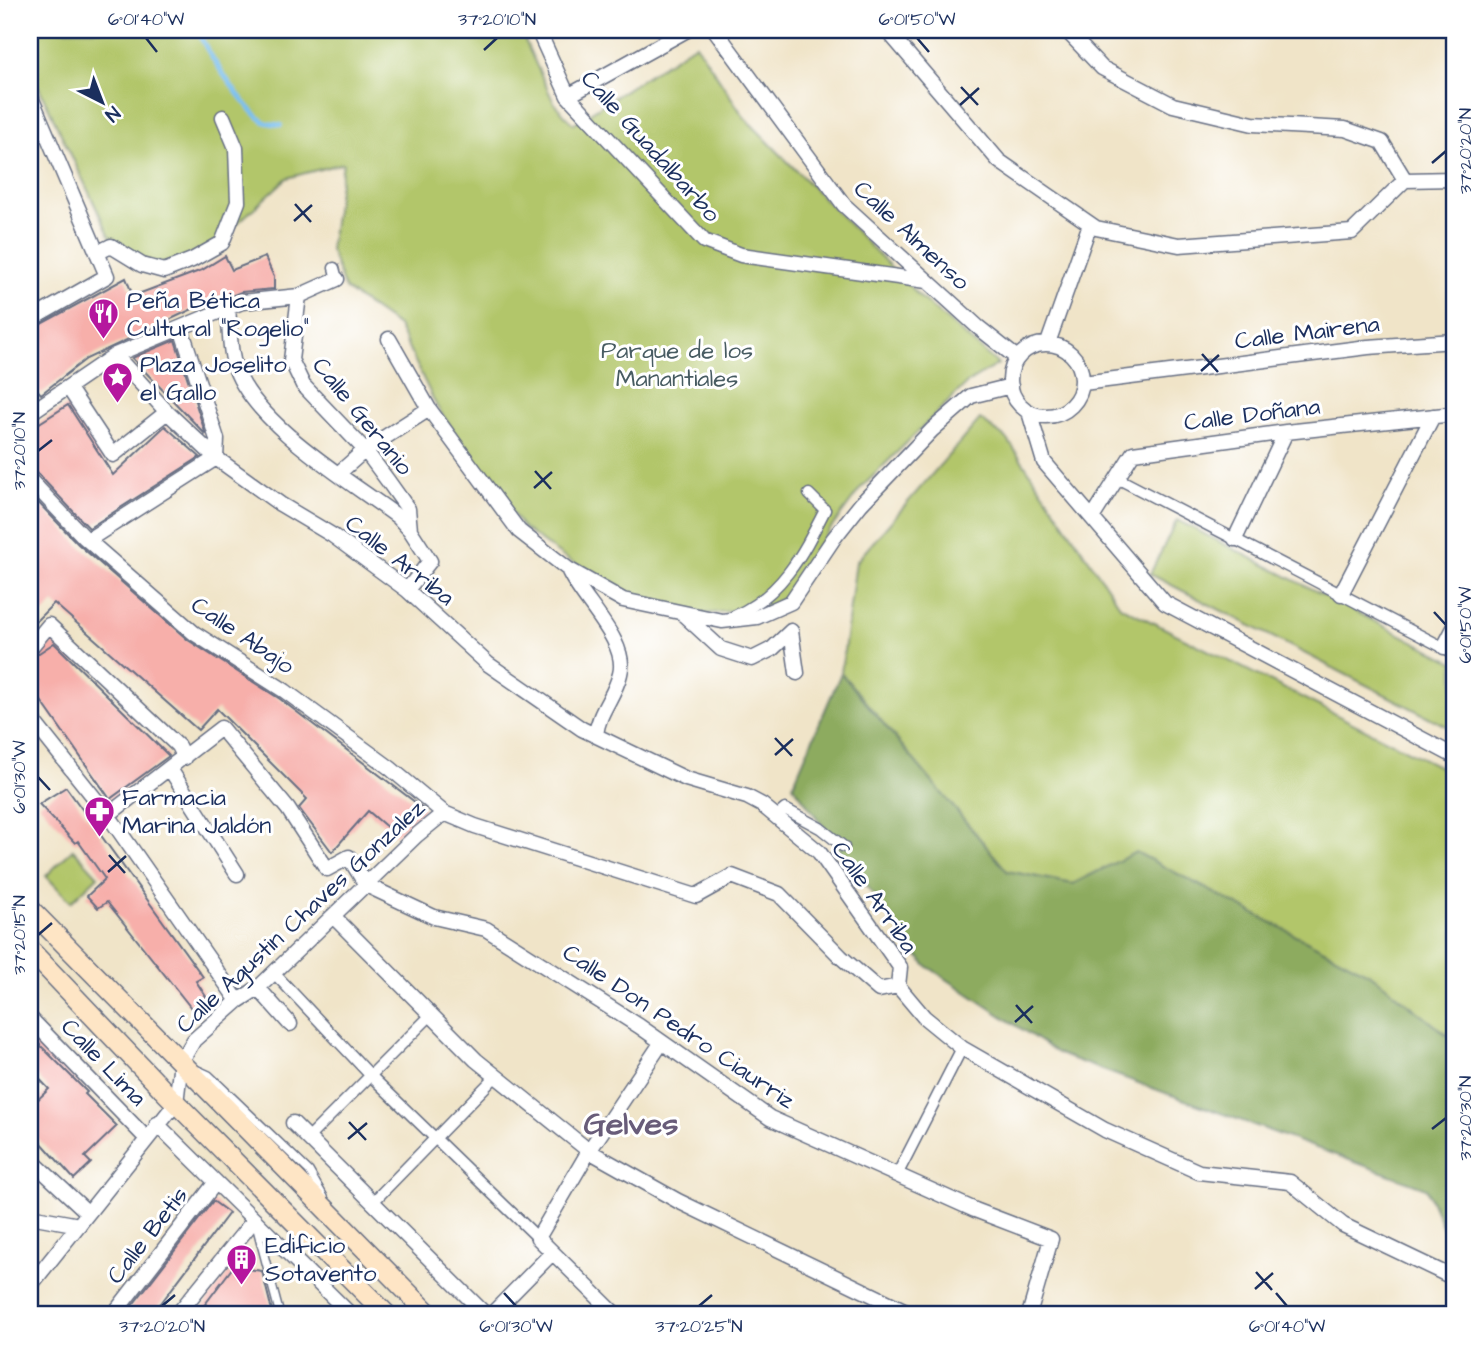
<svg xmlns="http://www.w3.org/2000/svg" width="1484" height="1345" viewBox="0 0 1484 1345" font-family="'Architects Daughter',sans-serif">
<rect width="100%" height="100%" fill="#fff"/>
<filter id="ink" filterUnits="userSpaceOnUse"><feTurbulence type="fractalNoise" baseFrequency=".0143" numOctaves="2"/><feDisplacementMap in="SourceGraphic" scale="14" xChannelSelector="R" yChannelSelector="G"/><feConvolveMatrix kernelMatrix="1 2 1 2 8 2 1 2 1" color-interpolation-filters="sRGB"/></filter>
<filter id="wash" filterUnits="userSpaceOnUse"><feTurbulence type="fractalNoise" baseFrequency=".00686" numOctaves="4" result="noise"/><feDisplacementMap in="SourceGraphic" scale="28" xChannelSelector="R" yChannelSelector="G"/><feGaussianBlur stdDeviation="1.57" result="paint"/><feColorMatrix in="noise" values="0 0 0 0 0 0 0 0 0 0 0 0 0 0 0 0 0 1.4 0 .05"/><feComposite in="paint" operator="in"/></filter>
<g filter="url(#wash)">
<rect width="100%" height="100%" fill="#f0e4c8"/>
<path fill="#b2c66a" stroke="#667a64" stroke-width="2" d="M30,30H520L554,103L573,124L696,44L744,117L921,298L998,364L967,383L861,488L814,551L789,595L766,607L704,614L639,600L562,556L523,528L437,407L398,326L345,289L330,249L343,163L287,178L191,266L137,260L115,247L30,69Z
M980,419L1008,440L1120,606L1454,774V1032L1447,1035L1372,975L1136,852L1073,884L1007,871L841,673L856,562Z
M1177,520L1454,662V730L1150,574Z
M73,849L98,876L71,902L46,876Z"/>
<path fill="#8dab5e" stroke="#546d5e" stroke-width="2" d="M841,673L1007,871L1073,884L1136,852L1372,975L1447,1035L1454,1032V1253L1426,1188L1059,1054L924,964L793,785Z"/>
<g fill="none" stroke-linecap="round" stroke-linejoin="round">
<path stroke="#7ac0f1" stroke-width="4.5" d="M198,30C204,50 247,111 265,122C269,124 277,124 281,125"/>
</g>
<g id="blocks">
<path fill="#f7afaa" d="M225,256L232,270L265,257L274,277V289L241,292L221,300L220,296L86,359L41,394L30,382V330L126,278L133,296L202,270Z
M175,340L206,435L132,358Z
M68,405L113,475L165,426L200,457L89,528L37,473L30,471V429Z
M30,494L78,544L188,640L280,699L424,809L396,835L368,811L332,852L299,808L307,799L217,709L198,730L54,603L30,627Z
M54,643L169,756L110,799L30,685V659Z
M66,787L203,977L196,981L210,1003L195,1013L107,902L98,908L87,896L105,879L78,841L75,843L39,804Z
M30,1035L87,1092L85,1094L117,1126L85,1157L91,1163L74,1179L30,1130V1107L49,1089L30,1069Z
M213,1201L229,1213L152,1315H125Z
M233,1267L262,1271L273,1315H197Z"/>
</g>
</g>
<g filter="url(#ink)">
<use href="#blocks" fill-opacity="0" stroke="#666e83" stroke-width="2"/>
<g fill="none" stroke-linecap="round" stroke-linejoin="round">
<defs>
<path id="service" d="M198,1070L209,1075L309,1171L324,1197
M256,1225L280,1315"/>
<path id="pedestrian" d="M334,268L337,279
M1117,478L1454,653
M734,616C782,595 802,555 825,510L809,494
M778,815L785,809L820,828L844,847
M274,973L372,1077L538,1238
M309,1137L431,1015
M897,1175L962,1048
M373,1202L495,1077"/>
<path id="minor" d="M538,30L568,96L704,241L741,255L927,281
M715,30L844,205L978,327L1017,358
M887,30L999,161L1096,228L1179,245L1352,232L1405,180L1382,142L1345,129L1253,124L1173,105L1102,68L1066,30
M30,95L107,276L30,320
M568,96L687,30
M1405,180L1454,179
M97,253L111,246L142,265L164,271L192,260L222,243L238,202L236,148L223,117
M299,296L291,360L303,385L365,450L388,481L408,509L410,530L430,561L407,590
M228,308C230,326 229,350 235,367C255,425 350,481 398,517L410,530
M389,339L429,409L519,531L568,569L623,600L722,621L757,617L791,602L834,538L861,504L932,430L971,396L1011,386
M1048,343L1090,224
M1010 380a36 36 0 1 1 72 0a36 36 0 1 1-72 0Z
M115,355L167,412L216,458L280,504L332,535L407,590L488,664L582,729L686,779L747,797L762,805L819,852L900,967L898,986L924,1017L962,1048L1105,1130L1199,1172L1290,1182L1343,1225L1454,1278
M1083,383L1368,347L1454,341
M68,387L113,455L167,412
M1029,412L1044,462L1165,603L1454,756
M30,413L115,355L242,302L299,296L337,279
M339,473L365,450L429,409
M30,480L84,537L194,633L285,691L390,768L444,813
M1092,518L1133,453L1286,432L1454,414
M1235,539L1286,432
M88,540L216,458L217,439L181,328
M568,569C580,599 629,641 620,674C615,696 598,712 596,735
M1341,594L1433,416
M684,615L721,649L752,659L772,649L791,631
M791,631L797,673
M1444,647L1454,628
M30,648L49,625L178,746L184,758
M30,717L108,815L238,1001
M170,769L237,874
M108,815L221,728L288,809L327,869L349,857L366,885L434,917L486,929L639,1026L770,1118L975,1210L1051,1239L1029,1315
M333,916L476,1060L589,1151L678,1201L910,1313L923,1315
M258,988L290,1024
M30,1018L146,1138
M293,1123L486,1315
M157,1124L351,1315
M30,1159L88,1213
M30,1216L79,1225
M30,1286L176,1103L181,1062L194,1040L238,1001L258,988L417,835L444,813L475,826L696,896L732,876L779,894L841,957L879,990L898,986
M113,1315L216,1182
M177,1315L254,1220
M491,1315L552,1253
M616,1315L538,1238L589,1151L662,1042"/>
<path id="secondary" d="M30,909L430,1315
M30,950L166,1093L387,1315"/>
</defs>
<use href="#service" stroke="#666e83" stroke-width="10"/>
<use href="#pedestrian" stroke="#666e83" stroke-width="13"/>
<use href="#minor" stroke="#666e83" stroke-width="17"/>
<use href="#secondary" stroke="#666e83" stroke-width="22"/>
<use href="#service" stroke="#fff" stroke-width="7"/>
<use href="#pedestrian" stroke="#fff" stroke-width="10"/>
<use href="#minor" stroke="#fff" stroke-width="14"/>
<use href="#secondary" stroke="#fee5c5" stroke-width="19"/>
</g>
</g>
<path fill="none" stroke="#1b2f5e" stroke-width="2.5" d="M146,38L157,52M917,38L929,52M484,50L497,38M961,87L978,105M960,105L979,88M1432,163L1446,151M295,204L311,222M294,221L312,205M1202,354L1218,372M1201,371L1219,355M38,451L52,440M535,471L551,489M534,488L552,472M1434,612L1446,625M775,738L792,756M775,755L793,739M38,777L50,790M109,855L125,873M108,872L126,856M38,935L52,923M1016,1005L1032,1023M1015,1022L1033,1006M349,1122L366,1140M1432,1129L1446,1118M348,1139L367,1123M1256,1272L1272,1290M1255,1289L1273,1273M504,1293L516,1306M1276,1293L1287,1306M162,1306L175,1295M699,1306L712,1295"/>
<defs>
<symbol id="restaurant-pin" viewBox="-11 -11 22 30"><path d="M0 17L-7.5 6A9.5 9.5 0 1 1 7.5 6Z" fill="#b5179e" stroke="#fff"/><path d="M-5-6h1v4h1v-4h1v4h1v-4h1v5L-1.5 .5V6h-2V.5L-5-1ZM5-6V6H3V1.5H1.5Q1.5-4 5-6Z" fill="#fff"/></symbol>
<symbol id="sight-pin" viewBox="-11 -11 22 30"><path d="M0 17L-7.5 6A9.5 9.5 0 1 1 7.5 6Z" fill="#b5179e" stroke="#fff"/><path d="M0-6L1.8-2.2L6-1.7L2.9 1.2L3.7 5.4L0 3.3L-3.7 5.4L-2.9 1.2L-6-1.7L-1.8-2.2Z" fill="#fff"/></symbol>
<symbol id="pharmacy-pin" viewBox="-11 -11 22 30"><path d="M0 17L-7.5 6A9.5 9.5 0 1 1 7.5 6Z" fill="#b5179e" stroke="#fff"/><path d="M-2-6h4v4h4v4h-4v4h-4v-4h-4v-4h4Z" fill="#fff"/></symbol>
<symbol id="building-pin" viewBox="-11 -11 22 30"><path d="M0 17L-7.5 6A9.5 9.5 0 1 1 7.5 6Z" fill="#b5179e" stroke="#fff"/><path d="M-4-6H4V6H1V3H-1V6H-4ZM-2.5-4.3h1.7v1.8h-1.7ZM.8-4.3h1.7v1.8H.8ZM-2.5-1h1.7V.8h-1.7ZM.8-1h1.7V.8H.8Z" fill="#fff"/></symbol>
</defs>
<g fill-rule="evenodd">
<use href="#restaurant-pin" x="86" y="296" width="35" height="47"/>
<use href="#sight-pin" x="100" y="360" width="35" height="47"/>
<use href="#pharmacy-pin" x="82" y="794" width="35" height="47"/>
<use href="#building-pin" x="224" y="1242" width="35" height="47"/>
</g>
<g text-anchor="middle" stroke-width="6" stroke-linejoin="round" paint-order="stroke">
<g font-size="24" fill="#1b2f5e" stroke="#fff">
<text transform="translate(651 146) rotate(48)" y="8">Calle Guadalbarbo</text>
<text transform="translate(912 235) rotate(43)" y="8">Calle Almenso</text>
<text transform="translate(1307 332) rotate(-7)" y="8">Calle Mairena</text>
<text transform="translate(1252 414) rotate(-7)" y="8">Calle Doñana</text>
<text transform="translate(363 416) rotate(51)" y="8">Calle Geranio</text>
<text transform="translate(400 560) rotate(38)" y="8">Calle Arriba</text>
<text transform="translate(243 635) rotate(34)" y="8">Calle Abajo</text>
<text transform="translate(875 897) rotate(55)" y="8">Calle Arriba</text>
<text transform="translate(300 916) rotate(-43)" y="8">Calle Agustin Chaves Gonzalez</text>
<text transform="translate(679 1026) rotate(34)" y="8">Calle Don Pedro Ciaurriz</text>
<text transform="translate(104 1062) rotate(46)" y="8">Calle Lima</text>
<text transform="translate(147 1235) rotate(-52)" y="8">Calle Betis</text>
</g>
<g font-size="24" fill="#1b2f5e" stroke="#fff" text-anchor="start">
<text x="127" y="308">Peña Bética<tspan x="127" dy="28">Cultural "Rogelio"</tspan></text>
<text x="140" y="372">Plaza Joselito<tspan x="140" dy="28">el Gallo</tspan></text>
<text x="122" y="805">Farmacia<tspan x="122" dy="28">Marina Jaldón</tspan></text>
<text x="265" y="1253">Edificio<tspan x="265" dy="28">Sotavento</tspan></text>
</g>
<g font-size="24" fill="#485c62" stroke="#fff">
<text x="677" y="358">Parque de los<tspan x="677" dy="28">Manantiales</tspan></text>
</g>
<g font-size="32" font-weight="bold" fill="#685c79" stroke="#fff">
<text x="631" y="1134">Gelves</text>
</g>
</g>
<rect width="1484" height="1345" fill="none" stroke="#fff" stroke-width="77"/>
<g transform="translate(102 102) rotate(138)" stroke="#ffffff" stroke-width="5" paint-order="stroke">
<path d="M0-5L12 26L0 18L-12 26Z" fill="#1b2f5e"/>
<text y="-10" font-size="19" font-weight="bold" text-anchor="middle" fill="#1b2f5e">N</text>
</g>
<rect x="38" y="38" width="1408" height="1268" fill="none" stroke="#1b2f5e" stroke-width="2.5"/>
<g font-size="18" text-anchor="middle" fill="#1b2f5e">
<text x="146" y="25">6°01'40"W</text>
<text x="497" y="25">37°20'10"N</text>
<text x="917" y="25">6°01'50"W</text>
<text transform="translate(1465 151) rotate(-90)" y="6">37°20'20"N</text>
<text transform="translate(19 451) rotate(-90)" y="6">37°20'10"N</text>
<text transform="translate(1465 625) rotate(-90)" y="6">6°01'50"W</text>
<text transform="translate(19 777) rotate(-90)" y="6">6°01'30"W</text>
<text transform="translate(19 935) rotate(-90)" y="6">37°20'15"N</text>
<text transform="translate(1465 1118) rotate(-90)" y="6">37°20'30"N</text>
<text x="162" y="1332">37°20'20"N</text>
<text x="516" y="1332">6°01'30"W</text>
<text x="699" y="1332">37°20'25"N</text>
<text x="1287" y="1332">6°01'40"W</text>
</g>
</svg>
